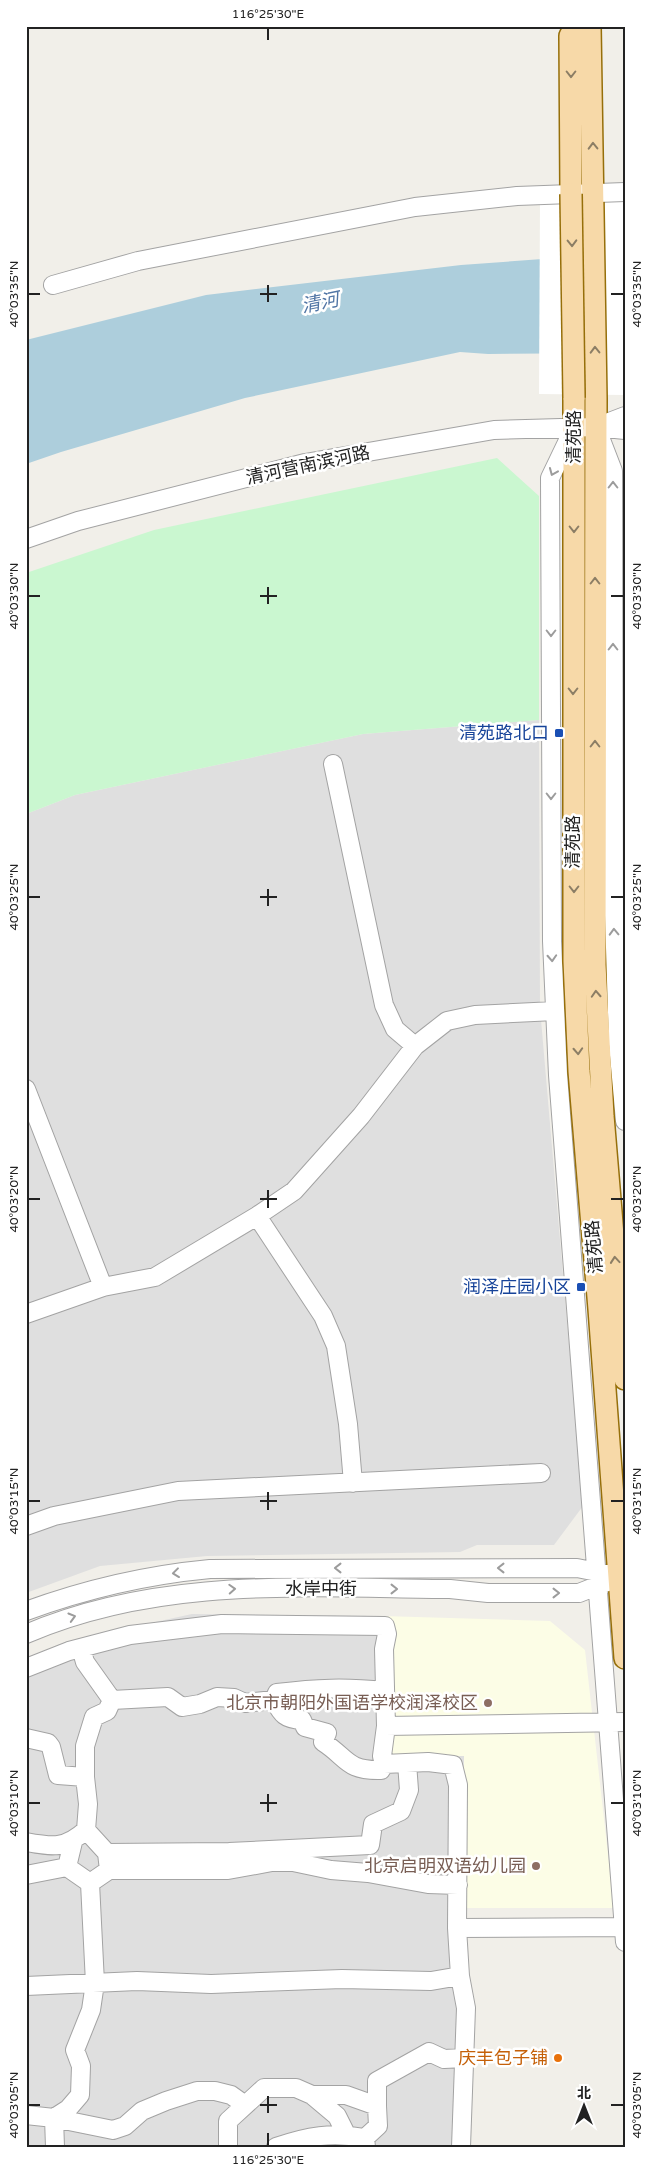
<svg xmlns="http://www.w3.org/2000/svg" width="651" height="2173" viewBox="0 0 651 2173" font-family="'Varela Round','Noto Sans SC',sans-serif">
<rect width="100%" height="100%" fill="#f1efe9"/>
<path fill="#dfdfdf" d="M539,720L540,1008L583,1506L554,1545H477L460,1552L207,1556L100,1566L26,1593V814L75,795L363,734Z
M192,1614L382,1616L386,1756L464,1755L462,2147H26V1660L82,1638Z"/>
<path fill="#fcfde6" d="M382,1616L550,1621L585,1650L614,1908H463L464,1756H386Z"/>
<path fill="#caf7d0" d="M497,458L539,496V720L363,734L75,795L26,814V573L154,530Z"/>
<path fill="#adcedc" d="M625,253V353L488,354L460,352L245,398L61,452L26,464V340L206,295L461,265Z"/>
<path fill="#fff" d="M540,199H623L625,395L539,394Z"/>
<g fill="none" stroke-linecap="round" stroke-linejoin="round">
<defs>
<path id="minor" d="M53,285L138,261L415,207L517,196L625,192
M599,426L625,416
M574,428L550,478L552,941L558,1075L625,1942
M598,432L613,471L614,915L618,1044L625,1121
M26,539L78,521L305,463L494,430L596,427L625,430
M333,764L384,1005L395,1029L415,1046
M26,1089L103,1287
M257,1216L323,1316L336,1346L348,1424L353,1483
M26,1314L103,1287L155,1277L257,1216L294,1191L361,1116L415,1046L447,1021L475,1015L555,1011
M26,1526L54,1516L178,1491L541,1473
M26,1611C86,1589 146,1575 210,1569L577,1568L607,1574
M26,1634C160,1576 308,1588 450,1589L488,1593H579L607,1582
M81,1648L85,1662L112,1700
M26,1668L69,1651L130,1635L222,1624L385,1626L387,1634L384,1649L386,1726L625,1722
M274,1700L277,1693C317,1688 345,1687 385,1691
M386,1726L382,1756L384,1764L428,1762L453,1765L458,1785L457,1928L460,1976L466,2008L461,2147
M26,1738L48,1743L51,1747L58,1775L85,1777L88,1804L86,1830C65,1849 53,1847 26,1842
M85,1777V1746L94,1717L107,1711L112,1700L168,1697L182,1707L200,1704L217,1697L234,1698L245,1703L274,1700C282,1715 285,1719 302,1720L305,1727L327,1733L323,1742C348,1758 346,1771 381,1770L384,1764
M73,1842L67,1867L90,1883
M107,1853L229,1852L370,1845L373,1824L401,1811L409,1790L407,1763
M109,1870H228L272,1862H293L331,1870L368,1873L428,1884L458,1885
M26,1875L67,1867
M457,1928L625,1927
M26,1986L137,1981L211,1984L342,1979L431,1981L460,1976
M312,2095H346L377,2106V2081L429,2052L444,2059L464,2058
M26,2115L54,2118L113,2130L125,2126L142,2111L166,2101L197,2091H215L231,2095L245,2105
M365,2138L378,2126L377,2106
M55,2147L54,2118L68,2109L80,2095L81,2066L75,2050L91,2010L95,1983L90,1883L109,1870L107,1853L86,1830
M228,2147V2121L264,2088H296L312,2095L337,2116L346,2134
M276,2147C308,2136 331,2132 365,2138L366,2147"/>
<path id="major" d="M590,26L596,399L595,965L603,1116L625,1379
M571,194L570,36L576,26
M574,398V961L579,1071L599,1309L625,1658"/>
</defs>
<use href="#minor" stroke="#a3a3a3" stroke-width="20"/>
<use href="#major" stroke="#966f0a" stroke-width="24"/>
<use href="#minor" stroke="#fff" stroke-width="18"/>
<use href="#major" stroke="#f7d9a8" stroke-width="21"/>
<defs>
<path id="major-bridge" d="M571,194L574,398"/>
</defs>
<use href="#major-bridge" stroke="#966f0a" stroke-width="24" stroke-linecap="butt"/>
<use href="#major-bridge" stroke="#f7d9a8" stroke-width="21"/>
</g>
<defs><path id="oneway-chevron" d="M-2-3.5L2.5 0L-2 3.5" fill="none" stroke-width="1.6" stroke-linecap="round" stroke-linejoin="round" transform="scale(1.25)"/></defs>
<g stroke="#8c7e65">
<use href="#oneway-chevron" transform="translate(571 74) rotate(90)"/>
<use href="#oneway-chevron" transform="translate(593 146) rotate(-91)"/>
<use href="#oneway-chevron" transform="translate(572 243) rotate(89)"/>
<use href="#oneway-chevron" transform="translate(595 350) rotate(-91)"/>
<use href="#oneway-chevron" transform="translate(574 529) rotate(90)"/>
<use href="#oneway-chevron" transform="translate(595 581) rotate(-90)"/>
<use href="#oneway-chevron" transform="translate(573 691) rotate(90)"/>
<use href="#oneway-chevron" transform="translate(595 744) rotate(-90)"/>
<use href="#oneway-chevron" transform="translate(574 889) rotate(90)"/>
<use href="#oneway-chevron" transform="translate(596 994) rotate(-93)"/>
<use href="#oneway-chevron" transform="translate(578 1051) rotate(87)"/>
<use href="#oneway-chevron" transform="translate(615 1260) rotate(-95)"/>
</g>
<g stroke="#9c9c9c">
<use href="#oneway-chevron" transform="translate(553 472) rotate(113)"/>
<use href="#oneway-chevron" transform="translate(613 485) rotate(-90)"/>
<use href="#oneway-chevron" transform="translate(551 633) rotate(90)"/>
<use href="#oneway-chevron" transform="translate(613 647) rotate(-90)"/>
<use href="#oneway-chevron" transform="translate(551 796) rotate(90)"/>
<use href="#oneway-chevron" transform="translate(614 932) rotate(-92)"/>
<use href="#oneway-chevron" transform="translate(552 958) rotate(87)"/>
<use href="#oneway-chevron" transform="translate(338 1568) rotate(180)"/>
<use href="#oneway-chevron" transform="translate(501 1568) rotate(180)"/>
<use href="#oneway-chevron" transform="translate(176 1573) rotate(173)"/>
<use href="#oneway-chevron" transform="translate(232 1589) rotate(-3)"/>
<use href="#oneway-chevron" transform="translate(394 1589)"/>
<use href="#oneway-chevron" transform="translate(556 1593)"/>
<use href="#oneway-chevron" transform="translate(72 1617) rotate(-16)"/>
</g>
<path fill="none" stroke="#222" stroke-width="2" d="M268,28V40M268,285V302M28,294H40M260,294H277M611,294H624M268,587V604M28,596H40M260,596H277M611,596H624M268,889V906M28,897H40M260,897H277M611,897H624M268,1190V1208M28,1199H40M260,1199H277M611,1199H624M268,1492V1510M28,1501H40M260,1501H277M611,1501H624M268,1794V1812M28,1803H40M260,1803H277M611,1803H624M268,2096V2113M28,2105H40M260,2105H277M611,2105H624M268,2133V2146"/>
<g fill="#1a4fb4" stroke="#fff" stroke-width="2">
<rect x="554" y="728" width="10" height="10" rx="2.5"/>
<rect x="576" y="1282" width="10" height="10" rx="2.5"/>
</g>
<g fill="#8d6e63" stroke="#fff" stroke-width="2">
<circle cx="488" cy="1703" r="5"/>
<circle cx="536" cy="1866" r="5"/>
</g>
<circle fill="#e8710a" stroke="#fff" stroke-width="2" cx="558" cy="2058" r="5"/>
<g text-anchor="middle" stroke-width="5" stroke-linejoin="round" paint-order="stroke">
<g font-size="18" fill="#222" stroke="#fff">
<text transform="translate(574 437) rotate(-90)" y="6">清苑路</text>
<text transform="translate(308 465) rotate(-12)" y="6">清河营南滨河路</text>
<text transform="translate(573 842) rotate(-90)" y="6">清苑路</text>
<text transform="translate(594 1247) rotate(-95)" y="6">清苑路</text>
<text x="321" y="1595">水岸中街</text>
</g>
<g font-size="18" fill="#164399" stroke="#fff" text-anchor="end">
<text x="549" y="739">清苑路北口</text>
<text x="571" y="1293">润泽庄园小区</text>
</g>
<g font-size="18" fill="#785e54" stroke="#fff" text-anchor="end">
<text x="478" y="1709">北京市朝阳外国语学校润泽校区</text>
<text x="526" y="1872">北京启明双语幼儿园</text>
</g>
<g font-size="18" fill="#c56008" stroke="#fff" text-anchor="end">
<text x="548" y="2064">庆丰包子铺</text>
</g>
<g font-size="19" font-style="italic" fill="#5075a5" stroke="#fff">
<text transform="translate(320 302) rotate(-11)" y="7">清河</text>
</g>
</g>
<rect width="651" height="2173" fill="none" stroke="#ffffff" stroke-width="55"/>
<g transform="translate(584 2106)" stroke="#ffffff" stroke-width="4" paint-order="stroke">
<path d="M0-4L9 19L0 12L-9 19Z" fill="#222222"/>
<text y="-8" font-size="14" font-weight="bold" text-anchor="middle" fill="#222222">北</text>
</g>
<rect x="28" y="28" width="596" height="2118" fill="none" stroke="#222" stroke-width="2"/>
<g font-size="12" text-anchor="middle" fill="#222">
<text x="268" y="18">116°25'30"E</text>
<text transform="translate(14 294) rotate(-90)" y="4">40°03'35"N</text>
<text transform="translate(637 294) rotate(-90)" y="4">40°03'35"N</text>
<text transform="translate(14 596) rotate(-90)" y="4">40°03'30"N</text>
<text transform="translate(637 596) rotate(-90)" y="4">40°03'30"N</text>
<text transform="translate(14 897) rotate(-90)" y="4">40°03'25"N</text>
<text transform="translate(637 897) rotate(-90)" y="4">40°03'25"N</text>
<text transform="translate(14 1199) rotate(-90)" y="4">40°03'20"N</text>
<text transform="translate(637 1199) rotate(-90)" y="4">40°03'20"N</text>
<text transform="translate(14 1501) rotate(-90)" y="4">40°03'15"N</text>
<text transform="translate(637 1501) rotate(-90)" y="4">40°03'15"N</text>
<text transform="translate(14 1803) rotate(-90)" y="4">40°03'10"N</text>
<text transform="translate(637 1803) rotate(-90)" y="4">40°03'10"N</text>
<text transform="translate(14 2105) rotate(-90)" y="4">40°03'05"N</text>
<text transform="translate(637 2105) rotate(-90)" y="4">40°03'05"N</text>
<text x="268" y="2164">116°25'30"E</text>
</g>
</svg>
